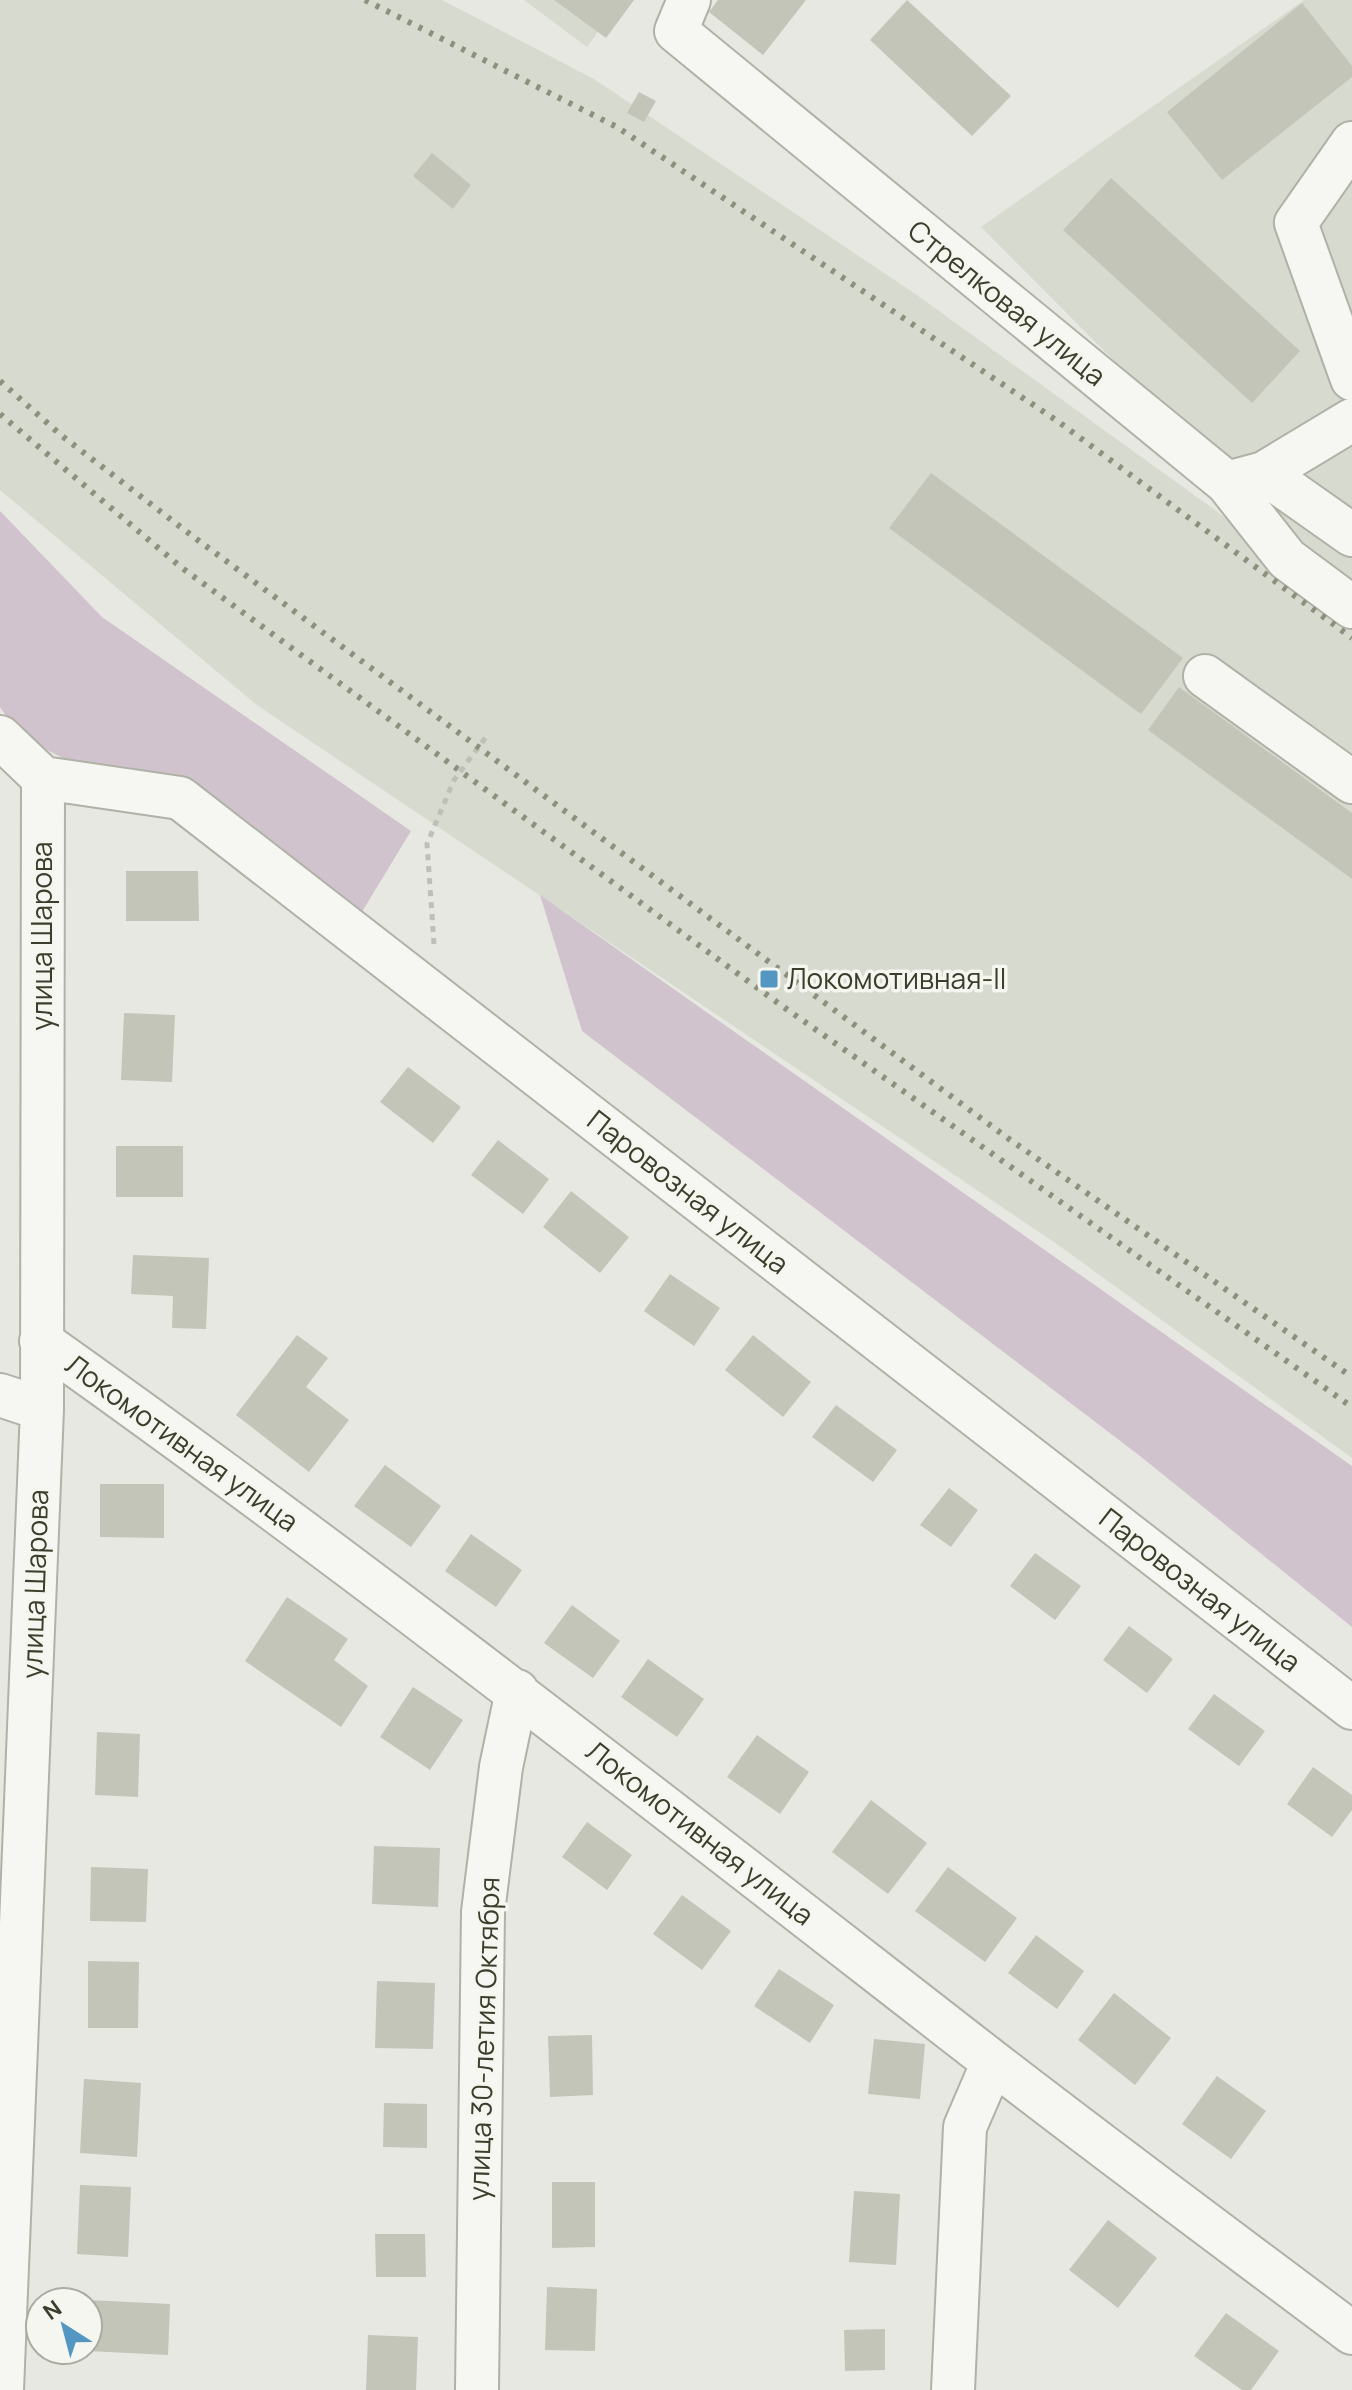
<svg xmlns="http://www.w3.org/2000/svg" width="1352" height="2390" viewBox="0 0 1352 2390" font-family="Manrope,sans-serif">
<rect width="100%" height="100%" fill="#e7e8e1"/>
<path fill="#d7dacf" d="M0,0H442L594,79L914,293L1352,609V1458L1054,1242L257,705L0,490Z
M524,0H621L587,47Z
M1304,0H1352V600L981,227Z"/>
<path fill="#d1c3cd" d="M0,511L102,617L411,831L360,915L19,735L0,707Z
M540,895L1352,1466V1627L1140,1456L582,1031Z"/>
<path fill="#c3c5b9" d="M554,0H634L606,38Z
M718,0H806L763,55L709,12Z
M907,0L1011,96L972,136L870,40Z
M1302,3L1352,66V77L1222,180L1167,112Z
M639,92L656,101L644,122L627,113Z
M432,153L471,185L453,209L413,176Z
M1111,178L1300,351L1252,403L1063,230Z
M931,473L1183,658L1141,714L889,528Z
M1179,687L1352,813V879L1148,730Z
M126,871H198L199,921H126Z
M124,1013L175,1015L172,1082L121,1080Z
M408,1067L461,1107L433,1143L380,1102Z
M498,1140L549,1179L523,1214L471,1175Z
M116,1146H183V1197H116Z
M571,1191L629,1237L600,1273L543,1227Z
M133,1255L209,1258L206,1329L172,1328L173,1296L131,1294Z
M670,1274L720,1308L694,1346L644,1311Z
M297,1335L328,1358L306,1387L349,1420L309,1472L236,1415Z
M753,1335L811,1382L783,1417L725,1370Z
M836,1405L897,1450L873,1482L812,1437Z
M385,1465L441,1506L411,1547L354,1506Z
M100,1484H164V1538L100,1537Z
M949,1488L978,1510L951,1547L920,1525Z
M471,1534L522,1570L496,1607L445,1571Z
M1035,1553L1081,1586L1055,1620L1010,1586Z
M287,1597L348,1639L334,1660L368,1686L341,1727L245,1661Z
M572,1605L620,1641L593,1678L544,1643Z
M1129,1626L1173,1659L1147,1693L1103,1660Z
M648,1659L704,1699L677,1737L621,1697Z
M413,1687L463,1720L430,1770L380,1737Z
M1214,1694L1265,1731L1239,1766L1188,1729Z
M97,1732L140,1734L138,1797L95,1795Z
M757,1735L809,1772L780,1814L727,1777Z
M1313,1767L1352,1795V1810L1332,1837L1287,1804Z
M871,1800L927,1843L888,1894L832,1852Z
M587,1822L632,1855L607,1890L562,1857Z
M374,1846L440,1848L438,1907L372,1904Z
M91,1867L148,1869L146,1922L90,1921Z
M948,1867L1017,1918L985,1962L915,1911Z
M682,1895L731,1931L702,1970L653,1934Z
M1036,1935L1084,1971L1057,2009L1008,1973Z
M88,1961L139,1962L138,2028H88Z
M779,1969L834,2005L810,2043L754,2006Z
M377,1981L435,1983L433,2049L375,2048Z
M1114,1993L1171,2038L1135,2085L1078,2040Z
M592,2035L593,2095L550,2097L548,2036Z
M874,2039L925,2044L920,2099L868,2094Z
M1217,2076L1266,2111L1231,2159L1182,2124Z
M84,2079L141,2083L137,2157L80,2153Z
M384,2103L427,2104V2148L383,2147Z
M552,2182H595V2247L552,2248Z
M80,2185L131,2187L128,2257L77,2254Z
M854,2191L900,2194L896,2265L849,2262Z
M1108,2220L1157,2258L1118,2308L1069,2270Z
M375,2234H425L426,2277H376Z
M547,2287L597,2289L595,2351L545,2350Z
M88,2300L170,2304L168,2355L88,2351Z
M1226,2313L1279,2351L1251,2390H1242L1194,2356Z
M885,2329V2370L845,2371L844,2330Z
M368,2335L418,2337L416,2390H366Z"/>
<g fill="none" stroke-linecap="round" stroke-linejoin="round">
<defs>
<path id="minor" d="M689,0L676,31L1227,483L1287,559L1352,607
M1352,143L1296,223L1352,379
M1264,473L1352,535
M1227,483L1264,473L1352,420
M1205,676L1352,782
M0,737L43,778L180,798L1352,1708
M41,1341C365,1571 676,1816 989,2059C1109,2152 1231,2242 1352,2333
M0,1395L42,1409
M2,2390L42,1409L43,778
M477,2390L483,1912L501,1767L517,1691
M953,2390L965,2127L993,2062"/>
</defs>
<use href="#minor" stroke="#b0b2a7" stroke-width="46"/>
<path stroke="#bec0b7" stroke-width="5" stroke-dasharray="6 6" stroke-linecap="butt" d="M434,944L427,844L454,780L486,737"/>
<use href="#minor" stroke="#f6f7f3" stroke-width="42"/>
<path stroke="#8d907c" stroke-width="6" stroke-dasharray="4 8" stroke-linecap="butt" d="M365,0L617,127L1056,420L1352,638
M0,381L62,436L195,538L1009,1139L1352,1377
M0,414L182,568L778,1003L1352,1407"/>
</g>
<rect fill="#5296c1" stroke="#f5f6f0" stroke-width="3" x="759" y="969" width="20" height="20" rx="4"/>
<g text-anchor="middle" stroke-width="7" stroke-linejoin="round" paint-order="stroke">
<g font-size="28" fill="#3b3e2b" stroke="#f5f6f0">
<text transform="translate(1007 303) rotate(39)" y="10">Стрелковая улица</text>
<text transform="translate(42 936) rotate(-90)" y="10">улица Шарова</text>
<text transform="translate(688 1192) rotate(38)" y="10">Паровозная улица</text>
<text transform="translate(182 1443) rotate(36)" y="10">Локомотивная улица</text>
<text transform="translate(35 1584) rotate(-88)" y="10">улица Шарова</text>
<text transform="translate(1200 1590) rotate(38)" y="10">Паровозная улица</text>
<text transform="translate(700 1833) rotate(38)" y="10">Локомотивная улица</text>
<text transform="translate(484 2039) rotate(-88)" y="10">улица 30-летия Октября</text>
</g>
<g font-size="28" fill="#3b3e2b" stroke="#f5f6f0" text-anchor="start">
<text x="787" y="989">Локомотивная-II</text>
</g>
</g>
<g transform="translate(64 2326) rotate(324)"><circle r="38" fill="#f5f6f0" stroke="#abaca1" stroke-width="2"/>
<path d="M0-6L14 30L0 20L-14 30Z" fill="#5296c1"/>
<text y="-12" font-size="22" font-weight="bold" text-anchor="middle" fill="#3b3e2b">N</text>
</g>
</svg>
